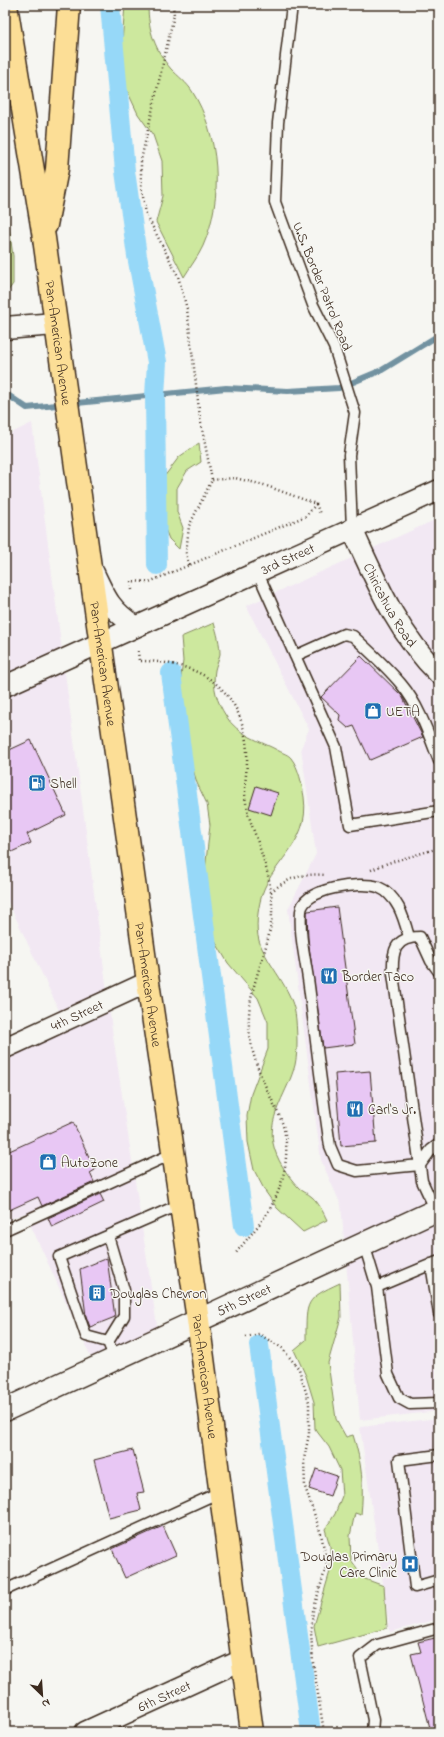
<svg xmlns="http://www.w3.org/2000/svg" width="444" height="1737" viewBox="0 0 444 1737" font-family="'Indie Flower',sans-serif">
<rect width="100%" height="100%" fill="#f6f6f2"/>
<filter id="ink" filterUnits="userSpaceOnUse"><feTurbulence type="fractalNoise" baseFrequency=".025" numOctaves="2"/><feDisplacementMap in="SourceGraphic" scale="8" xChannelSelector="R" yChannelSelector="G"/><feConvolveMatrix kernelMatrix="1 2 1 2 8 2 1 2 1" color-interpolation-filters="sRGB"/></filter>
<g filter="url(#ink)">
<path fill="#f2e8f3" d="M32,423L112,1029L159,1339L96,1368L25,1213L5,1221V1048L64,1021L5,895V436Z
M439,518V1411L360,1420L341,1205L321,1160L288,909L316,854L301,748L309,729L246,606Z
M439,1418V1619L390,1632L360,1427Z"/>
<path fill="#cde89e" stroke="#84895e" d="M125,5H148C148,30 155,50 171,69C178,76 187,83 192,91C220,135 224,198 203,246C198,257 190,267 184,277L156,222L163,196L162,161L153,135L138,114L123,82L122,43Z
M5,198L13,256V284L5,295Z
M199,443L201,462L187,471L177,488V512L183,528L179,549L169,539L159,514L161,481L179,457Z
M214,623C217,633 220,644 220,654C219,659 216,665 215,670C212,687 217,702 226,716C237,735 261,741 279,751C283,753 289,755 291,758C299,768 302,785 304,797C311,846 268,862 260,902C257,916 255,933 261,946C272,971 294,991 296,1020C297,1034 298,1051 295,1065C288,1092 268,1114 273,1143C276,1159 287,1175 298,1187C302,1192 308,1193 312,1197C319,1203 323,1212 327,1220L303,1232L277,1208L265,1191L254,1170L248,1142L247,1116L251,1094L268,1049V1022L258,998L228,963L215,941L209,920L205,895V871L210,825L207,804L197,783L183,736L179,692L183,661L181,637Z
M340,1283L341,1317L328,1363L336,1419L346,1437L353,1435C362,1463 364,1486 361,1515L355,1513L350,1536L351,1560L365,1579L384,1586L387,1628L318,1647L314,1626L331,1568L330,1546L325,1529L335,1514L342,1496L340,1470L329,1447L315,1429L314,1402L306,1376L294,1350L306,1340C306,1301 305,1299 340,1283Z"/>
<g fill="none" stroke-linecap="round" stroke-linejoin="round">
<path stroke="#7292a1" stroke-width="6" d="M5,393L27,408L226,388L288,391L339,388L382,370L439,335"/>
<path stroke="#96d8f8" stroke-width="20" d="M110,5L125,171L137,256L157,362L155,396L157,565
M171,673L244,1226
M259,1345L311,1732"/>
</g>
<path fill="#e8c7f4" stroke="#3b2a1e" d="M361,656L402,696L423,737L370,760L354,726L348,728L339,720L340,715L321,697Z
M31,740L66,815L27,834L31,843L5,855V752Z
M256,786L278,793L271,815L249,808Z
M337,907L355,1044L323,1048L308,939L307,912L308,911Z
M370,1071L376,1143L341,1146L335,1074Z
M73,1122L95,1170L90,1173L94,1182L42,1206L38,1197L5,1212V1153Z
M100,1194L104,1202L52,1227L48,1218Z
M107,1258L115,1317L90,1327L86,1316L80,1269Z
M133,1450L144,1492L137,1493L141,1510L109,1518L94,1460Z
M316,1469L337,1476L330,1496L309,1489Z
M163,1526L176,1555L125,1578L112,1549Z
M439,1637V1732H431L411,1654L421,1652L418,1642Z"/>
<g fill="none" stroke-linecap="round" stroke-linejoin="round">
<defs>
<path id="service" d="M292,5L278,123L275,202L313,305L334,347L355,413L349,455L352,529
M257,571L336,747L350,825L439,811
M295,656L344,634L353,636C369,651 387,667 401,684C419,705 429,735 439,761
M409,937C404,919 398,895 378,887C361,881 303,888 301,911C299,937 306,961 309,986C316,1040 322,1093 330,1146L338,1165L357,1171L420,1165L431,1150L439,1144
M436,1211L422,1181L393,974C392,952 394,937 420,937L431,961L439,972
M5,1230L174,1153
M364,1244L377,1287L388,1374L399,1398L410,1404L439,1403
M431,1264L439,1314
M377,1287L439,1261
M108,1342L124,1316V1290L108,1236
M115,1359L108,1342L86,1336L59,1257L181,1204
M439,1455L399,1460L415,1587L439,1580
M5,1590L220,1492
M372,1732L373,1720L360,1658L377,1645L439,1628"/>
<g id="minor">
<path id="s1" d="M352,529C376,581 397,633 439,674"/>
<path d="M94,573C106,599 111,610 135,626"/>
<path id="s2" d="M5,686L439,490"/>
<path id="s3" d="M5,1048L148,982"/>
<path id="s4" d="M85,1732L242,1660"/>
</g>
<g id="tertiary">
<path id="s5" d="M5,1410L439,1209"/>
</g>
<path id="secondary" d="M5,328L55,324"/>
<g id="primary">
<path id="s6" d="M6,5L44,238L148,982L198,1320L252,1732"/>
<path d="M46,225L57,169L69,5"/>
</g>
</defs>
<use href="#service" stroke="#3b2a1e" stroke-width="13"/>
<use href="#minor" stroke="#3b2a1e" stroke-width="23"/>
<use href="#tertiary" stroke="#3b2a1e" stroke-width="25"/>
<use href="#secondary" stroke="#3b2a1e" stroke-width="25"/>
<use href="#primary" stroke="#3b2a1e" stroke-width="25"/>
<path stroke="#3b2a1e" stroke-width="2.5" stroke-dasharray="1 3" stroke-linecap="butt" d="M173,5L174,15L141,160V185L146,214L178,276L187,309L200,418L212,480L189,526L186,553L189,565
M316,504L320,514
M132,590L131,581L149,582L306,516L316,504L264,485L235,478L212,480
M138,651L139,661C200,661 243,688 247,752C248,769 243,786 246,803C248,818 255,832 259,846C267,868 273,891 272,914C270,948 251,980 249,1015C247,1051 263,1081 278,1113C294,1144 285,1187 266,1215C257,1228 246,1240 236,1253
M371,870L388,863L439,848
M271,892C287,878 303,873 325,875
M246,1337L259,1334L282,1348L299,1369L309,1402V1434L304,1459L305,1487L321,1534L327,1564L313,1611L311,1632L313,1663L324,1732"/>
<use href="#service" stroke="#f6f6f2" stroke-width="10"/>
<use href="#minor" stroke="#f6f6f2" stroke-width="20"/>
<use href="#tertiary" stroke="#f6f6f2" stroke-width="22"/>
<use href="#secondary" stroke="#f6f6f2" stroke-width="22"/>
<use href="#primary" stroke="#fcde96" stroke-width="22"/>
</g>
</g>
<defs>
<symbol id="shop-square" viewBox="-11 -11 22 22"><rect x="-9" y="-9" width="18" height="18" rx="4" fill="#1f6fb2" stroke="#f6f6f2"/><path d="M-5-2.5h2.3a2.7 3.5 0 0 1 5.4 0H5L5.5 6h-11ZM-1.5-2.5h3a1.5 2.3 0 0 0-3 0Z" fill="#fff"/></symbol>
<symbol id="fuel-square" viewBox="-11 -11 22 22"><rect x="-9" y="-9" width="18" height="18" rx="4" fill="#1f6fb2" stroke="#f6f6f2"/><path d="M-5.5-6h7V0h2V4h1.3V-2.5L3-4.5l.8-.8L6-3V5H2.5V1h-1V6h-7ZM-4.2-4.7v3.2H.2V-4.7Z" fill="#fff"/></symbol>
<symbol id="restaurant-square" viewBox="-11 -11 22 22"><rect x="-9" y="-9" width="18" height="18" rx="4" fill="#1f6fb2" stroke="#f6f6f2"/><path d="M-5-6h1v4h1v-4h1v4h1v-4h1v5L-1.5 .5V6h-2V.5L-5-1ZM5-6V6H3V1.5H1.5Q1.5-4 5-6Z" fill="#fff"/></symbol>
<symbol id="building-square" viewBox="-11 -11 22 22"><rect x="-9" y="-9" width="18" height="18" rx="4" fill="#1f6fb2" stroke="#f6f6f2"/><path d="M-4-6H4V6H1V3H-1V6H-4ZM-2.5-4.3h1.7v1.8h-1.7ZM.8-4.3h1.7v1.8H.8ZM-2.5-1h1.7V.8h-1.7ZM.8-1h1.7V.8H.8Z" fill="#fff"/></symbol>
<symbol id="hospital-square" viewBox="-11 -11 22 22"><rect x="-9" y="-9" width="18" height="18" rx="4" fill="#1f6fb2" stroke="#f6f6f2"/><path d="M-5-5h3v3.5h4V-5h3V5h-3V1.5h-4V5h-3Z" fill="#fff"/></symbol>
</defs>
<g fill-rule="evenodd">
<use href="#shop-square" x="363" y="701" width="20" height="20"/>
<use href="#fuel-square" x="27" y="773" width="20" height="20"/>
<use href="#restaurant-square" x="319" y="966" width="20" height="20"/>
<use href="#restaurant-square" x="345" y="1099" width="20" height="20"/>
<use href="#shop-square" x="38" y="1152" width="20" height="20"/>
<use href="#building-square" x="87" y="1283" width="20" height="20"/>
<use href="#hospital-square" x="400" y="1554" width="20" height="20"/>
</g>
<g text-anchor="middle" stroke-width="3" stroke-linejoin="round" paint-order="stroke">
<g font-size="14" fill="#3b2a1e" stroke="#f6f6f2">
<text transform="translate(323 286) rotate(68)" y="5">U.S. Border Patrol Road</text>
<text dy="5" stroke="none"><textPath href="#s6" startOffset="342">Pan-American Avenue</textPath></text>
<text dy="5" stroke="none"><textPath href="#s2" startOffset="310">3rd Street</textPath></text>
<text dy="5" stroke="none"><textPath href="#s1" startOffset="85">Chiricahua Road</textPath></text>
<text dy="5" stroke="none"><textPath href="#s6" startOffset="666">Pan-American Avenue</textPath></text>
<text dy="5" stroke="none"><textPath href="#s6" startOffset="990">Pan-American Avenue</textPath></text>
<text dy="5" stroke="none"><textPath href="#s3" startOffset="79">4th Street</textPath></text>
<text dy="5" stroke="none"><textPath href="#s5" startOffset="263">5th Street</textPath></text>
<text dy="5" stroke="none"><textPath href="#s6" startOffset="1386">Pan-American Avenue</textPath></text>
<text dy="5" stroke="none"><textPath href="#s4" startOffset="87">6th Street</textPath></text>
</g>
<g font-size="14" fill="#3b2a1e" stroke="#f6f6f2" text-anchor="start">
<text x="386" y="716">UETA</text>
<text x="50" y="788">Shell</text>
<text x="342" y="981">Border Taco</text>
<text x="368" y="1114">Carl's Jr.</text>
<text x="61" y="1167">AutoZone</text>
<text x="110" y="1298">Douglas Chevron</text>
<text x="397" y="1561" text-anchor="end">Douglas Primary<tspan x="397" dy="16">Care Clinic</tspan></text>
</g>
</g>
<rect width="444" height="1737" fill="none" stroke="#f6f6f2" stroke-width="20"/>
<rect x="10" y="10" width="424" height="1717" fill="none" stroke="#3b2a1e" stroke-width="1.5" filter="url(#ink)"/>
<g transform="translate(42 1695) rotate(155)" stroke="#f6f6f2" stroke-width="3" paint-order="stroke">
<path d="M0-3L7 15L0 10L-7 15Z" fill="#3b2a1e"/>
<text y="-6" font-size="11" font-weight="bold" text-anchor="middle" fill="#3b2a1e">N</text>
</g>
</svg>
